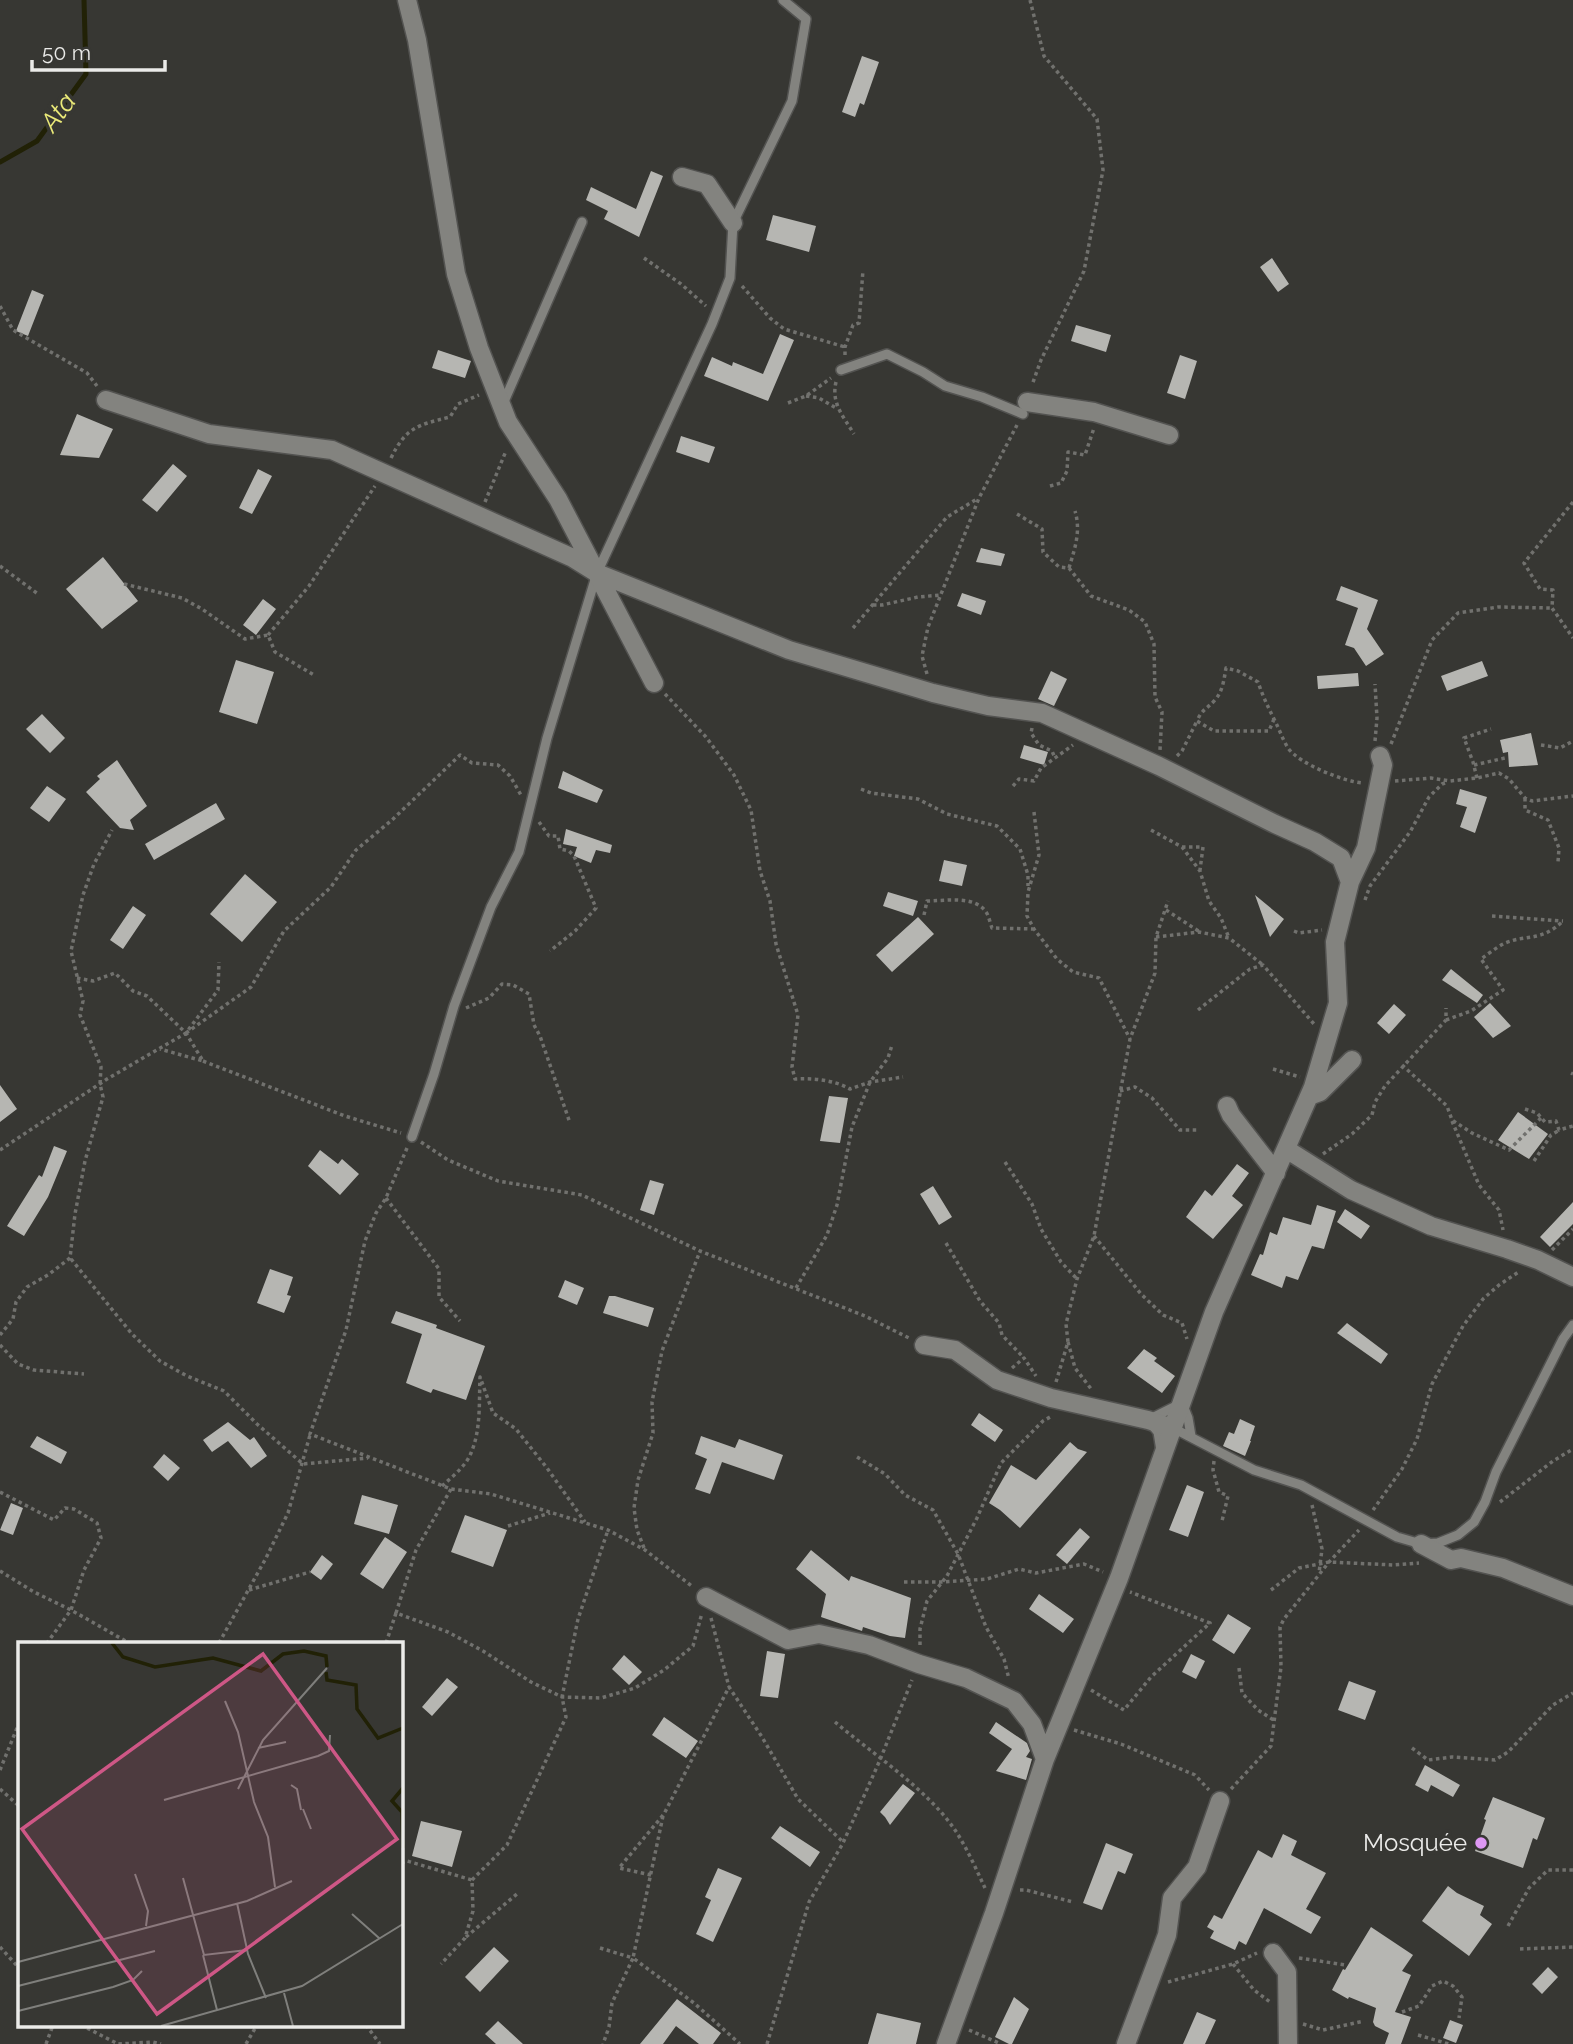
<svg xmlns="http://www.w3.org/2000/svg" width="1573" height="2044" viewBox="0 0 1573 2044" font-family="Raleway,sans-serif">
<rect width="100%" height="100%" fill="#373733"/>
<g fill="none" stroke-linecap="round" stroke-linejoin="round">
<path stroke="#212106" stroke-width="5" d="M0,162L37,141L86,74L84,0"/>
</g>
<path fill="#b6b6b2" d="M862,56L879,62L864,105L860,103L855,117L842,112Z
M651,171L663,176L639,237L604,219L608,211L586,200L591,187L636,209Z
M773,215L816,226L809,252L766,240Z
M1272,258L1289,284L1278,292L1260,267Z
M32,290L44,295L28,336L16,331Z
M1076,325L1111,335L1106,352L1071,341Z
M780,334L794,340L768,401L704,376L712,357L732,366L733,362L763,374Z
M438,350L471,361L465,378L432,368Z
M1180,355L1197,361L1185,399L1167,393Z
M77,414L113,429L99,458L60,455Z
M681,436L715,447L709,463L676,452Z
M173,464L187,476L157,512L142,500Z
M258,469L272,476L252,514L239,508Z
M981,548L1005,554L1001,566L976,562Z
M103,557L138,601L102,629L66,589Z
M1341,586L1378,600L1367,629L1384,654L1366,666L1354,648L1345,645L1358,608L1336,600Z
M962,593L986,601L981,615L957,606Z
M263,599L276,609L256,635L243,625Z
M236,660L274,672L257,724L219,712Z
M1482,661L1488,676L1447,691L1441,676Z
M1051,671L1067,679L1054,706L1038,699Z
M1358,673L1359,686L1318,689L1317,676Z
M42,714L65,738L50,753L26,729Z
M1531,733L1538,765L1509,767L1508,752L1503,753L1500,740Z
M1024,745L1048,752L1044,765L1020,758Z
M117,760L147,806L130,820L134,830L120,828L86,792L100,779L97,776Z
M563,771L603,790L597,803L558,788Z
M47,786L66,799L49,822L30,808Z
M1460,789L1487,797L1475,833L1460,827L1467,807L1456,804Z
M216,803L225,819L154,860L145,844Z
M566,829L612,845L610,853L596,850L591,863L574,856L577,847L563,844Z
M944,860L967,865L962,886L939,881Z
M245,874L277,902L242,942L210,914Z
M888,892L918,901L913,916L883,906Z
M1255,895L1284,919L1270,937Z
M133,906L146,915L123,949L110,940Z
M918,917L934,934L892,972L876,955Z
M1451,969L1483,995L1477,1003L1442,980Z
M1490,1003L1511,1026L1493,1038L1474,1017Z
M1394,1004L1406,1015L1389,1034L1377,1023Z
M0,1085L17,1109L0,1122Z
M829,1096L848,1098L840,1143L820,1141Z
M1518,1112L1548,1134L1529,1159L1498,1140Z
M54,1146L67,1151L48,1197L24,1236L7,1226L39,1175L42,1177Z
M320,1150L338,1164L342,1159L359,1174L340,1195L308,1166Z
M1237,1164L1249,1173L1232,1196L1243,1205L1213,1239L1186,1217L1205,1190L1212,1196Z
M650,1180L664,1184L654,1215L640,1210Z
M933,1186L952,1217L939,1225L920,1194Z
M1573,1202V1224L1550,1247L1540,1237Z
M1317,1205L1336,1211L1324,1249L1312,1246L1298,1280L1286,1276L1282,1288L1251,1275L1260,1254L1263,1255L1270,1232L1277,1235L1283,1217L1311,1225Z
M1345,1209L1370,1226L1361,1239L1337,1222Z
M270,1269L293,1277L287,1295L291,1296L284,1313L257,1303Z
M565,1280L584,1288L577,1305L558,1297Z
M609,1296H615L654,1308L648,1327L603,1313Z
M396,1311L437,1325L436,1328L485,1346L466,1400L433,1389L431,1393L406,1383L422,1334L391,1323Z
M1347,1323L1388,1354L1381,1364L1337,1333Z
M1144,1349L1157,1358L1154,1361L1175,1376L1162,1393L1127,1368Z
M979,1413L1003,1430L995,1442L971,1425Z
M1240,1419L1255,1426L1250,1441H1251L1245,1456L1223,1446L1229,1432L1234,1434Z
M228,1422L250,1440L254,1437L267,1456L251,1468L228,1441L212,1452L203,1440Z
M37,1436L67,1452L61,1464L30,1447Z
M701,1436L735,1448L739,1439L783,1455L774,1480L722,1462L710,1494L695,1489L707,1459L695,1454Z
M1070,1442L1078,1449L1087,1452L1020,1528L1000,1510L989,1503L1011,1465L1036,1480Z
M164,1454L180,1468L168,1481L153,1467Z
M1187,1485L1204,1492L1188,1537L1169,1530Z
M362,1495L398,1505L389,1534L354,1524Z
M11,1503L23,1508L13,1535L0,1530Z
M465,1515L507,1530L493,1567L451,1552Z
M1080,1528L1090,1537L1067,1564L1056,1555Z
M385,1537L407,1552L383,1589L360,1574Z
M811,1550L849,1581L851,1576L911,1598L905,1638L890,1636L863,1627L862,1631L821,1617L826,1594L796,1569Z
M322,1555L333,1564L321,1580L310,1572Z
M1039,1594L1074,1619L1063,1633L1029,1609Z
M1228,1614L1251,1628L1234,1654L1212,1640Z
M767,1651L785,1654L778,1698L760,1696Z
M1191,1654L1205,1661L1196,1679L1182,1672Z
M624,1655L642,1672L629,1685L612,1669Z
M447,1678L458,1687L432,1716L422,1707Z
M1349,1681L1376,1691L1365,1720L1338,1710Z
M664,1717L698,1741L686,1758L652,1735Z
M996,1722L1027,1743L1030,1751L1026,1757L1032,1759L1026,1780L996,1771L1012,1749L989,1733Z
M1425,1765L1460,1785L1453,1797L1431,1785L1428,1792L1415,1785Z
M903,1784L915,1793L890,1825L885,1817L880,1812Z
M1493,1797L1545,1818L1537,1840L1533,1838L1523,1868L1475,1851L1486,1820L1484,1819Z
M421,1821L462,1831L452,1867L412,1856Z
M780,1826L820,1852L810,1867L771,1838Z
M1283,1834L1297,1841L1291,1855L1326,1873L1306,1909L1321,1917L1311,1934L1264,1908L1246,1945L1239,1941L1235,1950L1210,1938L1214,1931L1207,1927L1214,1915L1222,1919L1258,1850L1272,1858Z
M1106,1843L1133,1854L1125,1874L1118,1871L1102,1910L1083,1903Z
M718,1868L742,1878L713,1942L696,1934L711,1900L705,1897Z
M1448,1886L1457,1893L1484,1906L1480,1915L1492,1924L1469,1956L1422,1921Z
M1371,1927L1413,1955L1402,1971L1411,1975L1395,2012L1411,2017L1401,2044H1385L1389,2033L1375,2026L1373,2022L1376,2008L1349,1997L1348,1999L1332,1990L1343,1969L1345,1970Z
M494,1947L509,1961L480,1992L465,1977Z
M1548,1967L1558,1977L1542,1994L1532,1984Z
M1014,1997L1029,2009L1012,2044H1009L995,2037Z
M677,1999L721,2033L713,2044H699L676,2026L663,2044H640Z
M1197,2012L1216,2020L1205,2044H1183Z
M877,2013L921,2023L916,2044H868Z
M1450,2020L1463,2025L1456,2043L1443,2038Z
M498,2021L523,2044H496L485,2034Z"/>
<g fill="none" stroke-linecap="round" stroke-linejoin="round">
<defs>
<path id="service" d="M841,370L887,354L923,372L945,386L982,397L1023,414
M503,404L582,222
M412,1137L434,1074L454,1006L491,907L519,852L547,738L597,573L712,324L730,278L733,223L792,101L806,19L783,0
M1173,1428L1254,1470L1301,1485L1397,1537L1421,1544L1438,1543L1458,1535L1474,1522L1485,1502L1496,1472L1563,1339L1573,1325
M1161,1451L1158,1432L1148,1420L1182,1403L1188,1418L1191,1436"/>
<path id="minor" d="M407,0L417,40L456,274L479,348L508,422L558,499L654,683
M682,177L707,184L733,223
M106,400L209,434L332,450L573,558L597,573L789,650L933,693L988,706L1042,713L1159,766L1275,824L1315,842L1341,858L1350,882
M1027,402L1094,412L1169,435
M1309,1096L1320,1092L1352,1060
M1227,1106L1231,1115L1276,1173
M1286,1149L1351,1190L1431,1226L1507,1249L1538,1260L1573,1277
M924,1345L955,1350L997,1380L1051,1398L1148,1420L1173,1428
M1421,1544L1451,1560L1461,1558L1503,1568L1573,1596
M706,1597L788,1640L819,1634L869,1645L919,1664L966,1678L1014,1701L1032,1724L1045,1759
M1273,1953L1287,1972L1288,2044
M946,2044L994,1913L1045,1759L1119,1578L1214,1312L1313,1087L1338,1003L1335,942L1350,882L1366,848L1383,765L1380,756
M1126,2044L1167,1935L1172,1898L1197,1867L1220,1801"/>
</defs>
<use href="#service" stroke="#535351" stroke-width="12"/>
<use href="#minor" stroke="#535351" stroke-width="21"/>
<path stroke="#71716e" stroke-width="3.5" stroke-dasharray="3.5 3.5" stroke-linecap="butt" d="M1030,0L1044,56L1097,119L1103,170L1084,271L1041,360L1032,385
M644,258L681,284L706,306
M742,286L770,318L784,329L845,347
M0,306L13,330L87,373L97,386
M845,355V347L853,325L859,323L863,270
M836,382C831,403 843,416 854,434
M806,396L819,398L836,408
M788,403L806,396L831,378
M391,458C406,427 418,425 450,417L458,404L479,395
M1050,486L1061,483L1067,471L1068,452L1085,455L1094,428
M485,502L506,451
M1573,502L1524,563L1540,589L1553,590L1552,608L1573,638
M1017,514L1042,529L1043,552L1059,567L1069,568L1091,596L1129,610L1145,622L1154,644L1155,697L1162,712L1160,750
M0,566L38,594
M1069,568C1075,548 1081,531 1075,511
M124,584L182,598L202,609L245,639L268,635L275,652L314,675
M873,605H882L918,597L941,595
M853,628L947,517L977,499
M268,635L309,586L375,486
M927,674L922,656L928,627L979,498L1017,425
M665,694L706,737L734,775L751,810L760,871L770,901L776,944L798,1015L792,1067L795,1079C814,1078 834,1080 850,1089L870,1082L903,1077
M1274,719L1269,731H1214L1197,721C1202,709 1207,709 1215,700C1223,691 1224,679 1226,668L1238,671L1258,682C1263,697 1269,709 1276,723C1280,731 1283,740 1288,748C1299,764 1345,782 1363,783
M1032,728L1031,733L1039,745L1052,751L1055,758
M1375,741L1377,718L1375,684
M1391,744L1432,640L1458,613L1498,607L1552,608
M1541,745L1560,748L1573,741
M1177,756L1182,751L1197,721
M1474,765L1505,758
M1477,778L1473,762L1464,738L1491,729
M1395,781L1431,778L1450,781L1477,778L1499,773L1509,779L1525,798L1532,801L1573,796
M1013,786L1019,779L1034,781L1041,768L1073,745
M861,789L871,793L918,799L947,814L997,826L1020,849L1028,875V886
M1525,798V810L1548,820L1559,848L1558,862
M1034,812L1039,855L1028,892L1027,916L1034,929L1057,959L1073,972L1099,978L1130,1039
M539,822L549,836H558L560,849L569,851L574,856L596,908L575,931L550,951
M1151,830L1182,847L1200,871L1209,901L1221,918L1229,938
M1182,847H1203L1200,870
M1365,900L1370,886L1410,832L1429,797L1442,784L1448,782
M1166,910L1200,932
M924,915L927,901C945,901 975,895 986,912C989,916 990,923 992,928L1034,929
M1492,916L1563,921
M1294,931L1299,933L1322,930
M1156,937L1199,932L1229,938L1263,965
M77,978L93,981L115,973L133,991L147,996L186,1033L203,1061L160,1049
M466,1008L489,998L502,984L513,985L529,994L534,1025L540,1036L570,1123
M1198,1010L1250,969L1263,965L1314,1024
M1446,1020L1471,1011L1503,990L1481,959C1488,954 1497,947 1505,943C1528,934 1541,942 1563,921
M186,1033L251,987L284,931L331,887L356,850L392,820L460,755L472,763L498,765L510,776L521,795
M203,1061L345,1116L401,1133
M1402,1065L1447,1106L1452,1120L1472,1133L1509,1150L1541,1118
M1273,1069L1300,1077
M1571,1073L1573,1074
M1120,1091L1135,1087L1152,1098L1180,1130H1197
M1525,1109L1537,1113L1545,1122L1556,1121L1559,1130L1573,1126
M1452,1121L1479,1185L1499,1210L1503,1230
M421,1142L448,1160L498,1181L582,1195L700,1251L865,1316L911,1339
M407,1148L386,1198L376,1213L365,1241L346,1330L310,1434L451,1489L491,1494L608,1530L645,1550L693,1587
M0,1150L107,1079L186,1033L218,990L219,962
M1323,1154L1352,1134L1372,1115L1375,1102L1385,1086L1446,1020V1008
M1534,1161L1551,1135L1558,1131
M1005,1162L1032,1204L1041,1229L1061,1262L1077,1279
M386,1198L439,1269V1297L460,1321
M1094,1236L1141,1294L1163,1315L1182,1323L1187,1339
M946,1243L980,1301L999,1323L1002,1335L1024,1358
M1552,1250L1573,1229
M71,1259L132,1334L160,1361L187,1376L224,1391L257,1424L303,1464L368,1458
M796,1288L827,1235L837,1205L852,1127L870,1082L888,1058L892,1045
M0,1335L13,1319L16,1302L27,1287L48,1275L70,1258L75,1214L85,1161L103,1097L100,1084L101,1067L80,1015L83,1001L71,951L83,895L94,864L112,830
M1068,1342L1075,1368L1092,1390
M0,1345L18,1364L34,1370L84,1374
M1012,1368L1024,1358L1036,1376
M1056,1382L1068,1342L1066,1324L1077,1279L1094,1236L1130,1039L1155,973L1156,937L1168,901
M857,1457L885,1474L905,1495L933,1510L958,1554L986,1627L1004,1659L1009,1679
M1214,1461L1213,1470L1219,1492L1228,1496L1222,1521
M442,1486C453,1476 466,1466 471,1453C481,1430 479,1402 480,1377L493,1413L516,1429L547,1468L585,1522
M451,1489L416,1550L396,1613L448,1632L483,1651L531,1682L562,1697L601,1698L635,1688L664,1670L693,1646L702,1613
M0,1492L54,1520L65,1508L74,1509L97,1523L101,1538L84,1570L71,1610L47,1643
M1500,1502L1553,1461L1573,1449
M1312,1505L1322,1549L1319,1573
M1373,1510L1402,1469L1417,1439L1432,1384L1463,1326L1483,1299L1499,1285L1520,1271
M508,1526L550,1513
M644,1548L637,1530L634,1508L638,1480L653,1433L652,1402L662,1351L700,1251
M0,1571L34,1592L71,1610L129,1643
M904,1582H942L987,1579L1019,1569L1036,1573L1084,1564L1103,1572
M249,1590L310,1572
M1271,1590L1299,1568L1329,1562L1394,1565L1419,1563
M711,1618L729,1687
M219,1643L266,1558L288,1513L310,1435
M386,1643L396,1613
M920,1645V1629L927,1601L947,1576L977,1518L1001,1463L1043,1421L1052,1416
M1239,1668L1242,1693L1258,1710L1275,1721
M1091,1690L1124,1710L1151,1677L1210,1623L1130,1592
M835,1722C873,1754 928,1790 955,1830C967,1848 976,1869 985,1888
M1074,1730L1121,1744L1195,1775L1209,1790
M1412,1748L1428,1760L1452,1757L1495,1760L1508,1752L1553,1705L1573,1693
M0,1770L19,1723
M0,1789L19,1806
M1231,1789L1271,1746L1281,1667L1280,1627L1284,1619L1329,1562L1359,1530
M663,1816L633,1958L694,2003L740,2044
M401,1863L407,1861L472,1880L473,1911L465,1938L441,1964
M651,1875L619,1868L664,1814L729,1687L762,1737L798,1799L843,1842
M472,1880L507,1845L566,1717L562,1697L578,1619L608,1530
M1020,1890H1026L1073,1902
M1508,1926L1529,1888L1548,1870H1573
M466,1937L518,1893
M0,1947L19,1968
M600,1948L633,1958L612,2003L609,2027L603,2044
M1520,1949L1573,1947
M1299,1958L1346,1965
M1233,1964L1254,1990L1270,2002
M1168,1982L1233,1964L1257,1953
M1402,2012L1419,2006L1432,1986L1443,1981L1453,1986L1462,1997L1459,2018
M1303,2024L1323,2030L1364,2021
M81,2025L118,2044L153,2042L161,2044
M366,2025L380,2044
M969,2030L1001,2044
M1418,2035L1449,2044
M46,2044L53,2025
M246,2044L257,2025
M767,2044L809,1902L843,1843L880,1760L912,1680"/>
<use href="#service" stroke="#83837f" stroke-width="9"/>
<use href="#minor" stroke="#83837f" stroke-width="18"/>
</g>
<circle fill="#de98f3" stroke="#373733" stroke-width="2.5" cx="1481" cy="1843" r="7"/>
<g text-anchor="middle" stroke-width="7" stroke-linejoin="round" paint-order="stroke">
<g font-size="24" fill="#ebebe9" stroke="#373733" text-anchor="end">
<text x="1467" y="1851">Mosquée</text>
</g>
<g font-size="26" font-style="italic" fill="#ebea79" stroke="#373733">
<text transform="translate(58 112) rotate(-54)" y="9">Ata</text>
</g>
</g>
<g transform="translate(18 1642)">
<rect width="385" height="385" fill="#373733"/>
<path fill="none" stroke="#212106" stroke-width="3.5" d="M94,1L105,15L137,25L195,16L243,29L265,12L286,9L308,14L309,25M308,30L309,38L338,43L339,67L360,96L385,86M385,146L374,159L384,170L385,206"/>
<path fill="none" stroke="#7f7f7c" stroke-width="2" d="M207,59L220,90L236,160L250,195L257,245M240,106L268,100M273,143L279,147L283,168M220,147L245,98L309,26M146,158L300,114L311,109L312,93M285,167L293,187M117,232L130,269L128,284M165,236L186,313L229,308M219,261L230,312L248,356M334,272L361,296M185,313L199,368M0,320L229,259L274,239M0,344L137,309M266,351L275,384M0,369L95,345L115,338L124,329M143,384L284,344L385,282"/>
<path fill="#ce5786" fill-opacity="0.15" stroke="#ce5786" stroke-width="3.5" d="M245,12L379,197L139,372L4,187Z"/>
<rect width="385" height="385" fill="none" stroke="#ebebe9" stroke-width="3.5"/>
</g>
<path d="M32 60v10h133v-10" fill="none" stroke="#ebebe9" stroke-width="3.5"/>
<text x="42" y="60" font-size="21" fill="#ebebe9" stroke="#373733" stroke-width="5" paint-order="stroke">50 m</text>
</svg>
